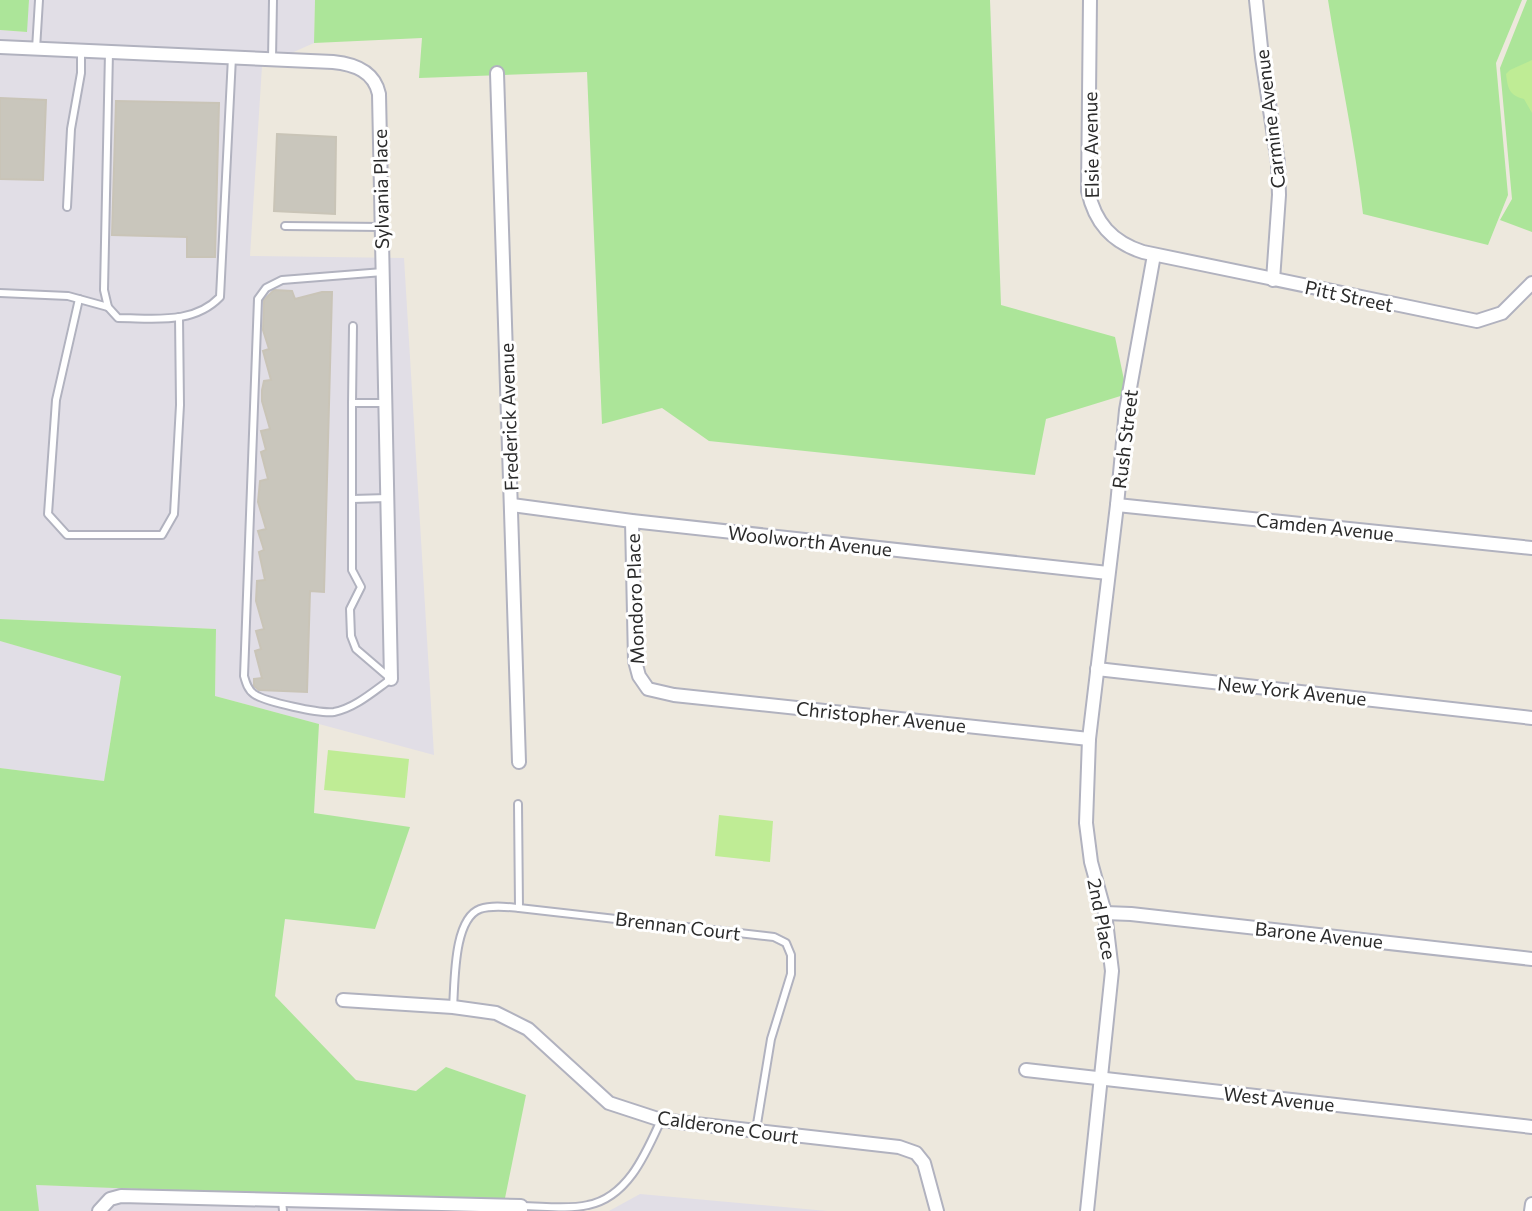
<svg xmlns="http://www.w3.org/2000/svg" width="1532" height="1211" font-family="Commissioner,sans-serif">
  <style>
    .industrial { fill: #e1dee6 }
    .green { fill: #ace599 }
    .pitch { fill: #bfec95 }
    .building { fill: #c9c6bc; stroke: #c9c4b7; stroke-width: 2 }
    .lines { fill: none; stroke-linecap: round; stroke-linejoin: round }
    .lane-casing { stroke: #b1b2bf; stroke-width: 10 }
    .street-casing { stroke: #b1b2bf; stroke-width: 16 }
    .lane { stroke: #fff; stroke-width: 6 }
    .street { stroke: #fff; stroke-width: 12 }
    .labels { text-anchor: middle; stroke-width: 6; stroke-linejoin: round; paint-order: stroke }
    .street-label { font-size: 19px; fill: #2b2b2b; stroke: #fff }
  </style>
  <rect width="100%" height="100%" fill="#ede8dd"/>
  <g class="industrial">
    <path d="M29,0H315L314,43L262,66L250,256L404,258L434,755L215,696L216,629L0,619V30L26,32Z"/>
    <path d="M0,641L121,675L104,781L0,768Z"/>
    <path d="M35,1185L473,1200L529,1211H39Z"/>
    <path d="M640,1194L827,1211H609Z"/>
  </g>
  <g class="green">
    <path d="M0,0H29L27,32L0,30Z"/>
    <path d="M315,0H990L1001,305L1115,337L1127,394L1046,419L1035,475L709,441L662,408L602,424L587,72L419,78L422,38L314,43Z"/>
    <path d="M1328,0H1522L1496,63L1508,195L1488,245L1363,214C1355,142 1339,71 1328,0Z"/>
    <path d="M1527,0H1532V232L1500,220L1512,199L1500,68Z"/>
    <path d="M0,619L216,629L215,696L319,724L314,813L410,827L375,929L285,919L275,996L356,1080L416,1091L446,1067L526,1095L504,1203L36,1185L39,1211H0V768L104,781L121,676L0,641Z"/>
  </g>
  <g class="pitch">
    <path d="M1532,60V113L1524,99C1509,95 1508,89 1506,74L1510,70Z"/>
    <path d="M328,750L409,759L405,798L324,790Z"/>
    <path d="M719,815L773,821L770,862L715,856Z"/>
  </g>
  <g class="building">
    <path d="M0,98L46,100L43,180L0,179Z"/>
    <path d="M116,101L219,103L215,257H187V237L112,235Z"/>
    <path d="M277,134L336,137L335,214L274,211Z"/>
    <path d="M274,290L292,291L295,299L322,292H332L324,592L310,591L307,692L259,690L254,686V679L262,678L255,651L261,649L256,631L264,629L256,601L257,581L265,580L259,552L264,550L258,531L266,529L258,502L260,481L268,479L261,452L266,450L261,431L270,429L262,401V390L264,381L271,380L263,351L269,349L263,330L264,300Z"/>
  </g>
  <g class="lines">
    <defs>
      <g id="lane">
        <path d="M36,49L39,0"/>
        <path d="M109,52L104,290L108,307L118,318C154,318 193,325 220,297L232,57"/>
        <path d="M272,59L273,0"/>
        <path d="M67,207L71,129L81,73V51"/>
        <path d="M285,226L382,227"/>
        <path d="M0,293L68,296L108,307"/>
        <path d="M79,299L56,400L48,514L67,535H162L174,514L180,405L179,317"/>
        <path d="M353,326L352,403H386"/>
        <path d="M352,403V570L361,587L350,609L351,636L356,649L391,679C374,691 355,708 334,712C321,714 265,702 254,694C248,690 246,683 244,676L258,299L266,288L282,280L383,272"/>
        <path d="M352,499L388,498"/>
        <path d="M518,804L519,908"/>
        <path d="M453,1007C455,983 453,919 480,909C492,905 507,907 519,908L774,937L786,943L791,955V974L771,1039L756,1130"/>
        <path d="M282,1200L283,1211"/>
        <path d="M521,1206C542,1206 567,1210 588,1205C628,1197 646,1153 661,1120"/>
      </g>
      <g id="street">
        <path d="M1090,0L1088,191C1095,223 1112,242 1143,252L1477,321L1502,313L1532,283"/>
        <path d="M1256,0L1262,57L1278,163L1279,195L1273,280"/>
        <path d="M0,47L333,62C354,64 374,71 379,94L391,679"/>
        <path d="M497,73L519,762"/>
        <path d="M512,505L632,521L1108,573"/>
        <path d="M1117,505L1532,548"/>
        <path d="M632,521L635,661L639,676L648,689L674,695L1089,739"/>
        <path d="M1097,669L1532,718"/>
        <path d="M1105,913L1131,914L1532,959"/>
        <path d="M343,1000L453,1007L496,1013L528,1029L609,1103L661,1120L899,1147L916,1153L924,1163L937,1211"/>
        <path d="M1026,1070L1532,1127"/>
        <path d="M99,1211L110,1199L121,1196L521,1206V1211"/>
        <path d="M1087,1211L1112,971L1105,913L1091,862L1086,823L1089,739L1117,505L1126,410L1154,255"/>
        <path d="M1531,1211L1532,1204"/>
      </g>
    </defs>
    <use href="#lane" class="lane-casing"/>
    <use href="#street" class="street-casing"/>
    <use href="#lane" class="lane"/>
    <use href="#street" class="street"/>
  </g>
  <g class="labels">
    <g class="street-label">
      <text transform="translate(1270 119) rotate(-97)" y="7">Carmine Avenue</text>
      <text transform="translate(1091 145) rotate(-91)" y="7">Elsie Avenue</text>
      <text transform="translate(381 189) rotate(-91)" y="7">Sylvania Place</text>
      <text transform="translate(1349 296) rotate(12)" y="7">Pitt Street</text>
      <text transform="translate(509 417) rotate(-92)" y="7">Frederick Avenue</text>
      <text transform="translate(1125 439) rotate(-83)" y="7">Rush Street</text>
      <text transform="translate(1325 527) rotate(6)" y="7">Camden Avenue</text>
      <text transform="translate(810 541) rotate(6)" y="7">Woolworth Avenue</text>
      <text transform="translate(635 599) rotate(-92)" y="7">Mondoro Place</text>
      <text transform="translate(1292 691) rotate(6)" y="7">New York Avenue</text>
      <text transform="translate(881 717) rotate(6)" y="7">Christopher Avenue</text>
      <text transform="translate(1102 919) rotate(79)" y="7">2nd Place</text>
      <text transform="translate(678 926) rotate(7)" y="7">Brennan Court</text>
      <text transform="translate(1319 935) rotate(6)" y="7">Barone Avenue</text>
      <text transform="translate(1279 1099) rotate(6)" y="7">West Avenue</text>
      <text transform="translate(728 1127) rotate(8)" y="7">Calderone Court</text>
    </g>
  </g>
</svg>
